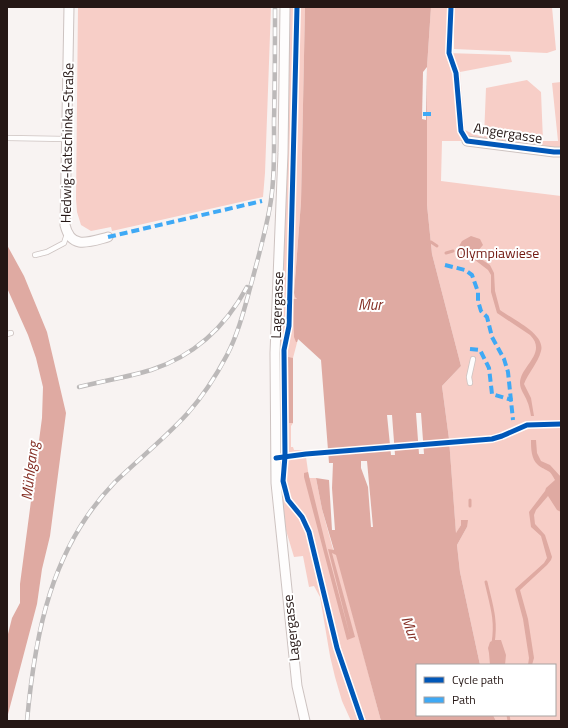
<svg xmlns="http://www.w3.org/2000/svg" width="568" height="728" font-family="'Titillium Web',sans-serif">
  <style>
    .green { fill: #f7cec7 }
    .water { fill: #dfaaa2; fill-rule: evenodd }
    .pier { fill: #f8f3f2 }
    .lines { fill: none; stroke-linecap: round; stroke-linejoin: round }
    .stream { stroke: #dfaaa2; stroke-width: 3 }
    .service-casing { stroke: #cdc3c1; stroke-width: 6 }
    .minor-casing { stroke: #cdc3c1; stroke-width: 11 }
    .service { stroke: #fefdfd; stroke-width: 4.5 }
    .minor { stroke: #fefdfd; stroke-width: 9 }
    .rail-casing { stroke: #bcb9b9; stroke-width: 4.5 }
    .rail { stroke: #fff; stroke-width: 3; stroke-dasharray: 9; stroke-linecap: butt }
    .quiet { stroke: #3fa9f5; stroke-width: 4; stroke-dasharray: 8 4; stroke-linecap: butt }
    .cycleway-casing { stroke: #fff; stroke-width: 8 }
    .cycleway { stroke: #0057b8; stroke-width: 5 }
    .labels { text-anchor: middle; stroke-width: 4; stroke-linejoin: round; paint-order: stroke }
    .street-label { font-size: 14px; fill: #251715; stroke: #fff }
    .park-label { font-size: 14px; fill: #731c14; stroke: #fff }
    .water-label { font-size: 15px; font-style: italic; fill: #842d23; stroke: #fff }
  </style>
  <rect width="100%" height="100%" fill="#f8f3f2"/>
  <g class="green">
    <path d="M78,7H271L265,173L263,197L112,231L111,227L91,231L81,225L77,212L76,199Z"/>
    <path d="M290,7H305L301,202L294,293L297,299L298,339L293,358V423L291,426V447H293L294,450H305L309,478H316L322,509L333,549L336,552L381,721H351L342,701L335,677L330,656L320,597L314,586L309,587L303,556L294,557L285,527L281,482L280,456L281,328L286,189Z"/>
    <path d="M431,7H447V53L510,55L512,62L460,72L465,130L473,134L484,137L486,88L527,80L541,92L543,141H558L552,83L561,82V152L467,141H442L441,181L561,196V721H496L493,715H555V665H480L460,572L457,545L467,527L461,525L456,534L449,439L442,386L461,366L432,254L427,205V67Z"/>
    <path d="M454,7H552L556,50L547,53L454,49Z"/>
  </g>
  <g class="water">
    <path d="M305,7H431L427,67V205L432,254L461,366L442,386L449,439L456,533L461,525V520H468L467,527L457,545L460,572L480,665H417V715H493L496,721H381L336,555L332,553L355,637L347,640L304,477V473L308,472L327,550L350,636L328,549L334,550L322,509L316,478L329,480L332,530H335L332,488L333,463H329L321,360L298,339L297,342H296L294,337L293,299H297L295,297L294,293L301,202ZM416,413H421L424,454H419ZM387,415H392L395,455H391ZM361,461H367L373,527H371L368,487L361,468Z"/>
    <path d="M471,236L480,239L483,245L477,252L478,257L490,265L494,273L495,291L500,310C512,319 546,334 541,351C538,363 528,373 524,384L531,398L534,416H531C530,411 529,405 527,401C525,395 520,390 520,383C520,366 548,353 530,335L497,313L491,292V275L488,270L475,260L473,256L471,259C463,257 460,256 458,248L462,241Z"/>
    <path d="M7,245L24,276L47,332L66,413L50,536L42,569L37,604L7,718V638L12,618L20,603V584L42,418L43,387L36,358L28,335L7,288Z"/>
    <path d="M288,357L293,358V423H289Z"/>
    <path d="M531,440H536L537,453L541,461L550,465L561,477V512L557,510L548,496L536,510L534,515L535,524L545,535L552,557L551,560L547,565L520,590L528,619L534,658L532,665H528L529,658L523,619L515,589L544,563L547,558L541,536L531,527L529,512L545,491L546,488L555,480C549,468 547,472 538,465C531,459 531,448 531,440Z"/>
    <path d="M494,640H501L506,655L505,665H490L489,653L488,648L490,642Z"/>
  </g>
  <path class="pier" d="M427,67L426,120L422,119L423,72Z"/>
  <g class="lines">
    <g class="stream">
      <path d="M428,243L431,242L437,246"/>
      <path d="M446,253L453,251"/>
      <path d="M470,500V506"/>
      <path d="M486,582C491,604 497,620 493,643"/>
      <path d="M508,715L509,721"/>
    </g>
    <defs>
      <g id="service">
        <path d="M7,138L67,139"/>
        <path d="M35,255L47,252L64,243L67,234"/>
        <path d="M7,334L11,333"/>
        <path d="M470,383L469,377L473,359"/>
      </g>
      <g id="minor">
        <path d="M69,7L65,225C71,250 89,242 108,237"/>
        <path d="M285,7L283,153L275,353L276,483L297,686L305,721"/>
        <path d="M467,141L554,152H561"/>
      </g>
    </defs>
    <use href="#service" class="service-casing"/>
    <use href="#minor" class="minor-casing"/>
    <use href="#service" class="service"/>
    <use href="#minor" class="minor"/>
    <defs>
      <g id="rail">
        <path d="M79,387C103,381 128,377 151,370C194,356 226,326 247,287"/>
        <path d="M27,721C35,633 51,548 115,482C139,459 165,438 187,414C203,396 216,376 227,355C239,332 245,306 252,281C259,254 267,227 271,200C275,174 274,148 274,121C275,83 275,45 275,7"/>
      </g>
    </defs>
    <use href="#rail" class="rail-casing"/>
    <use href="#rail" class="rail"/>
    <g class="quiet">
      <path d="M423,114H433"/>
      <path d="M108,237L262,201"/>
      <path d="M445,265L465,270L472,275L478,292V301L481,311L487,317L492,337L504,359L508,372L513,420"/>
      <path d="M470,349L480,350L489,368L492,394L512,400"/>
    </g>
    <defs>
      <g id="cycleway">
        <path d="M297,7L289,326L284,350L285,456L283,481L288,500L302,517L309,532L337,648L362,721"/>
        <path d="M451,7L449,53L456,73L461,131L467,141L554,152H561"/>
        <path d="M276,458L306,454L492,439L502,436L527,425L561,424"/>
      </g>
    </defs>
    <use href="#cycleway" class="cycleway-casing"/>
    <use href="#cycleway" class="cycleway"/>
  </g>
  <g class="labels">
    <g class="street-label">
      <text transform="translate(508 133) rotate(9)" y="5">Angergasse</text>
      <text transform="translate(67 143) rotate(-89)" y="5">Hedwig-Katschinka-Straße</text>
      <text transform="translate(277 305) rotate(-88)" y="5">Lagergasse</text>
      <text transform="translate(291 628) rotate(-96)" y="5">Lagergasse</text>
    </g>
    <g class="park-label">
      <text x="498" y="258">Olympiawiese</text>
    </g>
    <g class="water-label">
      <text x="370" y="310">Mur</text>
      <text transform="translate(30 471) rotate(-83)" y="5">Mühlgang</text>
      <text transform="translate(410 628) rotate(70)" y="5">Mur</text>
    </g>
  </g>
  <rect width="568" height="728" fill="none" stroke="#251715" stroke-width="16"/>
  <rect x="416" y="664" width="140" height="52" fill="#ffffff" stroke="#a8a2a1"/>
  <rect x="424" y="677" width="20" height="6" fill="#0057b8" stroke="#a8a2a1"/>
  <text x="452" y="684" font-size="12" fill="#251715">Cycle path</text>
  <rect x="424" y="697" width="20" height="6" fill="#3fa9f5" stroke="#a8a2a1"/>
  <text x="452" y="704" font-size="12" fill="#251715">Path</text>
</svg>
